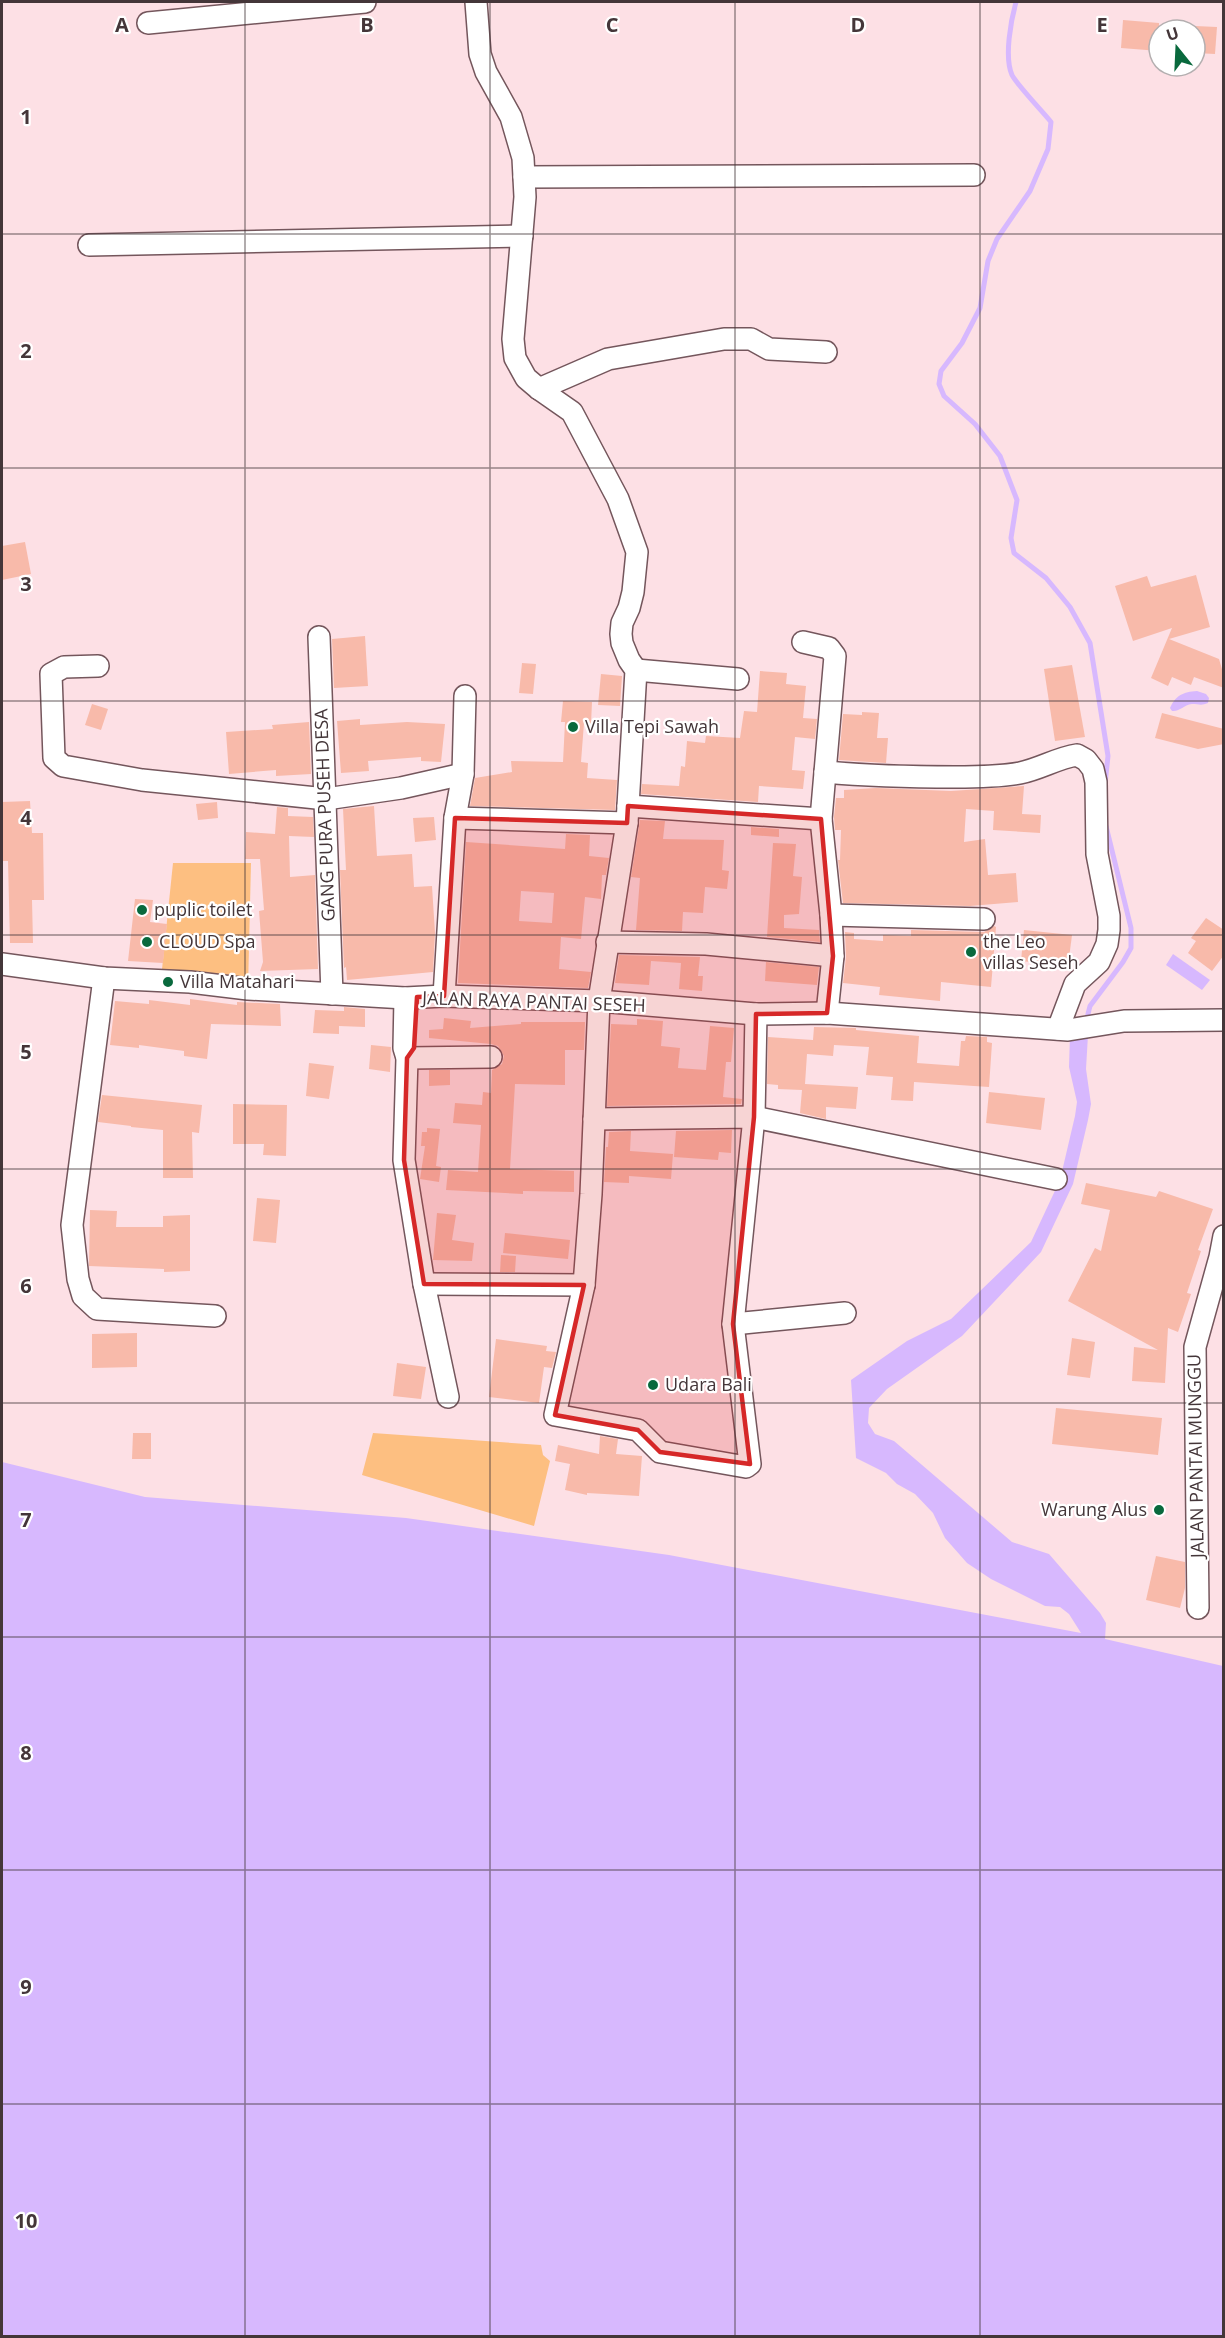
<svg xmlns="http://www.w3.org/2000/svg" width="1225" height="2338" font-family="'Open Sans',sans-serif">
  <style>
    .green { fill: #fdbf81 }
    .water { fill: #d7b8fe }
    .lines { fill: none; stroke-linecap: round; stroke-linejoin: round }
    .stream { stroke: #d7b8fe; stroke-width: 5 }
    .building { fill: #f8baaa; fill-rule: evenodd }
    .minor-casing { stroke: #74565c; stroke-width: 24 }
    .minor { stroke: #fff; stroke-width: 21 }
    .marked { fill: #d62828; fill-opacity: 0.2; stroke: #d62828; stroke-width: 4.5; stroke-linejoin: round }
    .grid { fill: none; stroke: #443639; stroke-width: 1.5; stroke-opacity: 0.55 }
    .poi-dot { fill: #09693d; stroke: #fff; stroke-width: 2 }
    .labels { text-anchor: middle; stroke-width: 4.5; stroke-linejoin: round; paint-order: stroke }
    .poi-label { font-size: 18px; fill: #443639; stroke: #fff; text-anchor: start }
    .street-label { font-size: 18px; fill: #443639; stroke: #fff }
    .grid-label { font-size: 20px; text-anchor: middle; font-weight: bold; fill: #443639; stroke: #fff; stroke-width: 4.5; stroke-linejoin: round; paint-order: stroke }
  </style>
  <rect width="100%" height="100%" fill="#fde0e5"/>
  <g class="green">
    <path d="M173,863H251L248,989L161,979Z"/>
    <path d="M373,1433L541,1445L543,1455L550,1461L534,1526L362,1475Z"/>
  </g>
  <g class="water">
    <path d="M1197,691L1206,694L1209,698L1208,703C1201,706 1199,704 1192,704C1183,705 1180,712 1172,711L1170,708C1176,695 1183,692 1197,691Z"/>
    <path d="M1173,954L1210,980L1202,990L1166,965Z"/>
    <path d="M1070,1035H1088L1086,1069L1091,1104L1088,1120L1073,1184L1041,1252L962,1336L887,1389L869,1408L868,1423L875,1434L894,1441L1012,1542L1049,1554L1100,1613L1106,1623L1105,1639L1223,1666V2336H2V1462L145,1497L406,1518L669,1555L1081,1633L1069,1614L1060,1607L1045,1606L991,1579L967,1563L945,1538L933,1513L915,1494L897,1484L886,1473L856,1458L851,1380L907,1341L951,1319L1031,1242L1060,1180L1075,1116L1077,1102L1069,1067Z"/>
  </g>
  <g class="lines">
    <g class="stream">
      <path d="M1016,2C1011,20 1004,57 1012,75C1017,85 1043,112 1051,122L1048,149L1030,191L997,239L988,261L980,308L962,343L941,371L939,384L944,396L975,424L1000,456L1017,500L1011,538L1014,553L1046,578L1070,607L1090,643L1108,756L1105,784"/>
      <path d="M1086,1022L1090,1006L1123,962L1131,948V928L1106,826"/>
    </g>
  </g>
  <g class="building">
    <path d="M1123,20L1159,23V51L1121,48Z"/>
    <path d="M1195,26L1217,27L1215,54L1195,53Z"/>
    <path d="M25,542L31,574L2,580V546Z"/>
    <path d="M1196,575L1210,627L1169,639L1219,659L1224,676V688L1194,677L1191,685L1172,677L1168,686L1151,678L1172,628L1133,641L1115,586L1147,576L1151,587Z"/>
    <path d="M365,636L368,686L334,688L332,639Z"/>
    <path d="M522,663L536,664L533,694L519,693Z"/>
    <path d="M1072,665L1085,737L1055,741L1044,669Z"/>
    <path d="M760,671L787,673L786,684L806,686L803,718L817,719L815,739L795,737L792,770L805,771L803,789L759,786L758,802L641,794L642,784L679,786L681,766L685,767L687,741L705,743L706,736L740,738L744,711L757,712Z"/>
    <path d="M601,674L622,676L620,706L598,705Z"/>
    <path d="M563,701L592,702L591,724L584,723L581,762L588,763L587,778L617,780L615,810L470,806L475,778L512,772L511,761L563,762L565,722H561Z"/>
    <path d="M92,704L108,709L101,730L85,725Z"/>
    <path d="M862,712L879,713L877,738H888L886,763L839,760L843,714L862,715Z"/>
    <path d="M1162,713L1224,729V744L1198,749L1155,738Z"/>
    <path d="M360,719V725L407,722L445,724L441,762L421,761V757L368,761L369,771L341,773L337,721Z"/>
    <path d="M309,722L311,774L276,776V770L229,774L226,732L273,729L272,725Z"/>
    <path d="M1024,786L1022,814L1041,815L1040,833L993,830L994,811L966,809L964,842L985,839L988,875L1016,873L1018,902L970,906L843,903L838,860H840L841,830H835L834,817L836,798H844V790L876,788L951,791Z"/>
    <path d="M30,801L32,833H43L44,900H32L33,943H10L8,861H2V802Z"/>
    <path d="M217,802L218,818L198,820L196,804Z"/>
    <path d="M374,806L377,856L412,854L414,887L432,886L435,933L433,972L347,980L346,967L344,968L340,870H346L343,809Z"/>
    <path d="M277,807L288,808V816L313,817L314,837L289,836L290,877L315,875L318,969L260,971L263,962L259,911L264,910L260,859H245L246,832L275,834Z"/>
    <path d="M434,817L436,840L415,842L413,818Z"/>
    <path d="M640,820L665,821L663,839L724,840L722,870L729,871L727,889L705,887L703,913L683,912L682,931L636,930L640,878L631,877Z"/>
    <path d="M751,827L779,829V837L751,835Z"/>
    <path d="M566,834L590,835L589,856L609,858L606,875H602L601,899L585,897L581,939L561,937L559,969L591,972L588,988L458,983L466,842L565,849ZM521,891L554,893L552,923L519,921Z"/>
    <path d="M773,843L796,844L793,876L802,877L799,914L784,915V928L819,930L820,942L767,937Z"/>
    <path d="M135,899L153,900L150,922L167,924L163,963L128,961Z"/>
    <path d="M1206,918L1224,930V955L1212,971L1188,953L1196,941L1191,938Z"/>
    <path d="M994,926L996,927L991,987L941,982L940,1001L879,995L880,987L843,983L846,957L845,932L854,933V939L883,941V935L911,936V930L984,932Z"/>
    <path d="M1024,930L1072,935L1068,966L1021,961Z"/>
    <path d="M619,955L700,957L698,976H703L702,991L679,989L681,963L651,961L649,985L615,983Z"/>
    <path d="M766,962L819,967L817,985L765,981Z"/>
    <path d="M190,999L237,1005V1002L280,1004L281,1026L211,1024L207,1059L184,1056V1051L139,1045V1048L110,1045L115,1001L149,1004V1000L190,1005Z"/>
    <path d="M344,1007L365,1009V1027L339,1026V1034L313,1033L315,1010L344,1011Z"/>
    <path d="M444,1018L471,1021L470,1028L521,1024V1022H585L584,1050H565V1085L515,1084L510,1169L574,1171V1192L523,1191V1194L446,1190L448,1170L478,1172L481,1125L453,1123L455,1103L482,1105L483,1092L491,1093L492,1070L502,1064L504,1056L498,1046L491,1044L429,1038V1030L443,1029Z"/>
    <path d="M637,1019L663,1021L661,1046L680,1048L678,1068L706,1070L710,1026L734,1028L731,1062H726L723,1097L742,1099L741,1104L607,1106L611,1024L637,1025Z"/>
    <path d="M814,1027L856,1028V1030L919,1036L917,1063L959,1066L961,1041H965L966,1036L987,1037V1042L992,1043L989,1087L914,1082L913,1101L891,1100L893,1077L866,1075L869,1047L834,1045L833,1056L807,1054L805,1084L858,1087L856,1109L826,1107V1119L800,1113L802,1090L778,1089V1085L767,1084L768,1037L813,1040Z"/>
    <path d="M371,1045L391,1047L390,1072L369,1069Z"/>
    <path d="M309,1063L334,1066L329,1099L306,1096Z"/>
    <path d="M429,1070H450V1085L429,1086Z"/>
    <path d="M989,1092L1045,1098L1041,1130L986,1123Z"/>
    <path d="M102,1095L202,1105L199,1133L192,1132L193,1178H163V1130L131,1127V1126L98,1122Z"/>
    <path d="M233,1104L287,1105L286,1156L263,1155L264,1144H233Z"/>
    <path d="M427,1128L440,1129L436,1166L441,1167L439,1182L420,1179L425,1146H421L422,1132H427Z"/>
    <path d="M732,1130L731,1153L719,1152L718,1160L674,1157L676,1131Z"/>
    <path d="M631,1131L630,1151L673,1154L671,1179L629,1176V1183L604,1182L606,1147H608L609,1132Z"/>
    <path d="M1086,1183L1156,1197L1159,1191L1213,1209L1198,1250L1201,1251L1187,1293L1191,1294L1178,1332L1168,1328L1165,1383L1132,1381L1134,1347L1158,1350L1068,1301L1095,1248L1101,1251L1110,1210L1081,1204Z"/>
    <path d="M257,1198L280,1200L276,1243L253,1241Z"/>
    <path d="M90,1210L117,1211L116,1227H163V1216L190,1215V1271L164,1272V1269L89,1266Z"/>
    <path d="M437,1213L456,1215L452,1240L474,1243L472,1261L433,1260Z"/>
    <path d="M505,1233L570,1240L568,1259L503,1253Z"/>
    <path d="M501,1255L516,1256L515,1272H500Z"/>
    <path d="M137,1333V1367L92,1368V1334Z"/>
    <path d="M1072,1338L1095,1342L1090,1378L1067,1375Z"/>
    <path d="M496,1339L547,1346L546,1351L556,1352L552,1368L544,1367L539,1403L489,1397Z"/>
    <path d="M397,1363L426,1367L421,1399L393,1396Z"/>
    <path d="M1056,1408L1162,1418L1158,1455L1052,1444Z"/>
    <path d="M133,1433H151V1459H132Z"/>
    <path d="M600,1436L618,1439L616,1454L642,1456L639,1496L587,1493V1495L565,1490L570,1464L555,1461L558,1445L599,1454Z"/>
    <path d="M1156,1556L1185,1562V1588L1180,1608L1146,1600Z"/>
  </g>
  <g class="lines">
    <defs>
      <g id="minor">
        <path d="M476,2L480,54L486,72L511,117L523,158L525,197L513,339L515,358L526,378L539,389L572,412L618,499L637,552L633,592L629,608L622,623L621,634L622,643L629,660L636,670L627,823L599,1001L591,1194L584,1285L555,1415L638,1430L660,1452L746,1467L750,1464L733,1324L754,1117L756,1014"/>
        <path d="M148,23L365,2"/>
        <path d="M524,177L974,175"/>
        <path d="M89,245L522,236"/>
        <path d="M539,389L608,359L724,339H751L769,349L826,352"/>
        <path d="M319,637L332,994"/>
        <path d="M803,642L829,648L835,656L821,819L831,915L833,956L827,1013"/>
        <path d="M98,666L64,667L51,674L54,758L63,766L142,780L326,799L401,788L463,774"/>
        <path d="M636,670L738,679"/>
        <path d="M825,772C869,776 911,777 955,777C976,777 999,777 1020,773C1040,769 1057,758 1077,755L1086,760L1093,769L1096,782L1097,854L1109,916V930L1107,944L1099,962L1075,984L1058,1029"/>
        <path d="M628,806L821,819"/>
        <path d="M455,818L627,823"/>
        <path d="M831,915L984,919"/>
        <path d="M607,942L706,944L833,956"/>
        <path d="M2,964L104,978L190,982L248,989L405,998L444,996L599,1001L756,1014L827,1013L1068,1030L1124,1021L1224,1020"/>
        <path d="M104,978L72,1225L78,1279L83,1296L97,1309L215,1316"/>
        <path d="M444,996L455,818L463,774L465,696"/>
        <path d="M405,998L404,1048L407,1058L404,1160L424,1284L448,1397"/>
        <path d="M407,1058L491,1057"/>
        <path d="M594,1119L754,1117L1056,1179"/>
        <path d="M424,1284L584,1285"/>
        <path d="M733,1324L845,1313"/>
        <path d="M1198,1608L1195,1347L1220,1257L1224,1236"/>
      </g>
    </defs>
    <use href="#minor" class="minor-casing"/>
    <use href="#minor" class="minor"/>
  </g>
  <path class="marked" d="M628,806L821,819L833,956L827,1013L756,1014L754,1117L733,1324L750,1464L660,1452L638,1430L555,1415L584,1285L424,1284L404,1160L407,1058L414,1048L417,997L444,996L455,818L627,823Z"/>
  <path class="grid" d="M245,2V2336M490,2V2336M735,2V2336M980,2V2336M2,234H1224M2,468H1224M2,701H1224M2,935H1224M2,1169H1224M2,1403H1224M2,1637H1224M2,1870H1224M2,2104H1224"/>
  <g class="poi-dot">
    <circle cx="573" cy="727" r="6"/>
    <circle cx="142" cy="910" r="6"/>
    <circle cx="147" cy="942" r="6"/>
    <circle cx="971" cy="952" r="6"/>
    <circle cx="168" cy="982" r="6"/>
    <circle cx="653" cy="1385" r="6"/>
    <circle cx="1159" cy="1510" r="6"/>
  </g>
  <g class="labels">
    <g class="poi-label">
      <text x="585" y="733">Villa Tepi Sawah</text>
      <text x="154" y="916">puplic toilet</text>
      <text x="159" y="948">CLOUD Spa</text>
      <text x="983" y="948">the Leo<tspan x="983" dy="21">villas Seseh</tspan></text>
      <text x="180" y="988">Villa Matahari</text>
      <text x="665" y="1391">Udara Bali</text>
      <text x="1147" y="1516" text-anchor="end">Warung Alus</text>
    </g>
    <g class="street-label">
      <text transform="translate(325 815) rotate(-92)" y="6">GANG PURA PUSEH DESA</text>
      <text transform="translate(534 1002) rotate(2)" y="6">JALAN RAYA PANTAI SESEH</text>
      <text transform="translate(1196 1456) rotate(-91)" y="6">JALAN PANTAI MUNGGU</text>
    </g>
  </g>
  <g class="grid-label">
    <text x="122" y="32">A</text>
    <text x="367" y="32">B</text>
    <text x="612" y="32">C</text>
    <text x="858" y="32">D</text>
    <text x="1102" y="32">E</text>
    <text x="26" y="124">1</text>
    <text x="26" y="358">2</text>
    <text x="26" y="591">3</text>
    <text x="26" y="825">4</text>
    <text x="26" y="1059">5</text>
    <text x="26" y="1293">6</text>
    <text x="26" y="1527">7</text>
    <text x="26" y="1760">8</text>
    <text x="26" y="1994">9</text>
    <text x="26" y="2228">10</text>
  </g>
  <rect width="1225" height="2338" fill="none" stroke="#443639" stroke-width="6"/>
  <g transform="translate(1177 48) rotate(342)"><circle r="28" fill="#ffffff" stroke="#b4afb0" stroke-width="1.5"/>
  <path d="M0-4.5L10 22L0 15L-10 22Z" fill="#09693d"/>
  <text y="-9" font-size="16" font-weight="bold" text-anchor="middle" fill="#443639">U</text>
  </g>
</svg>
